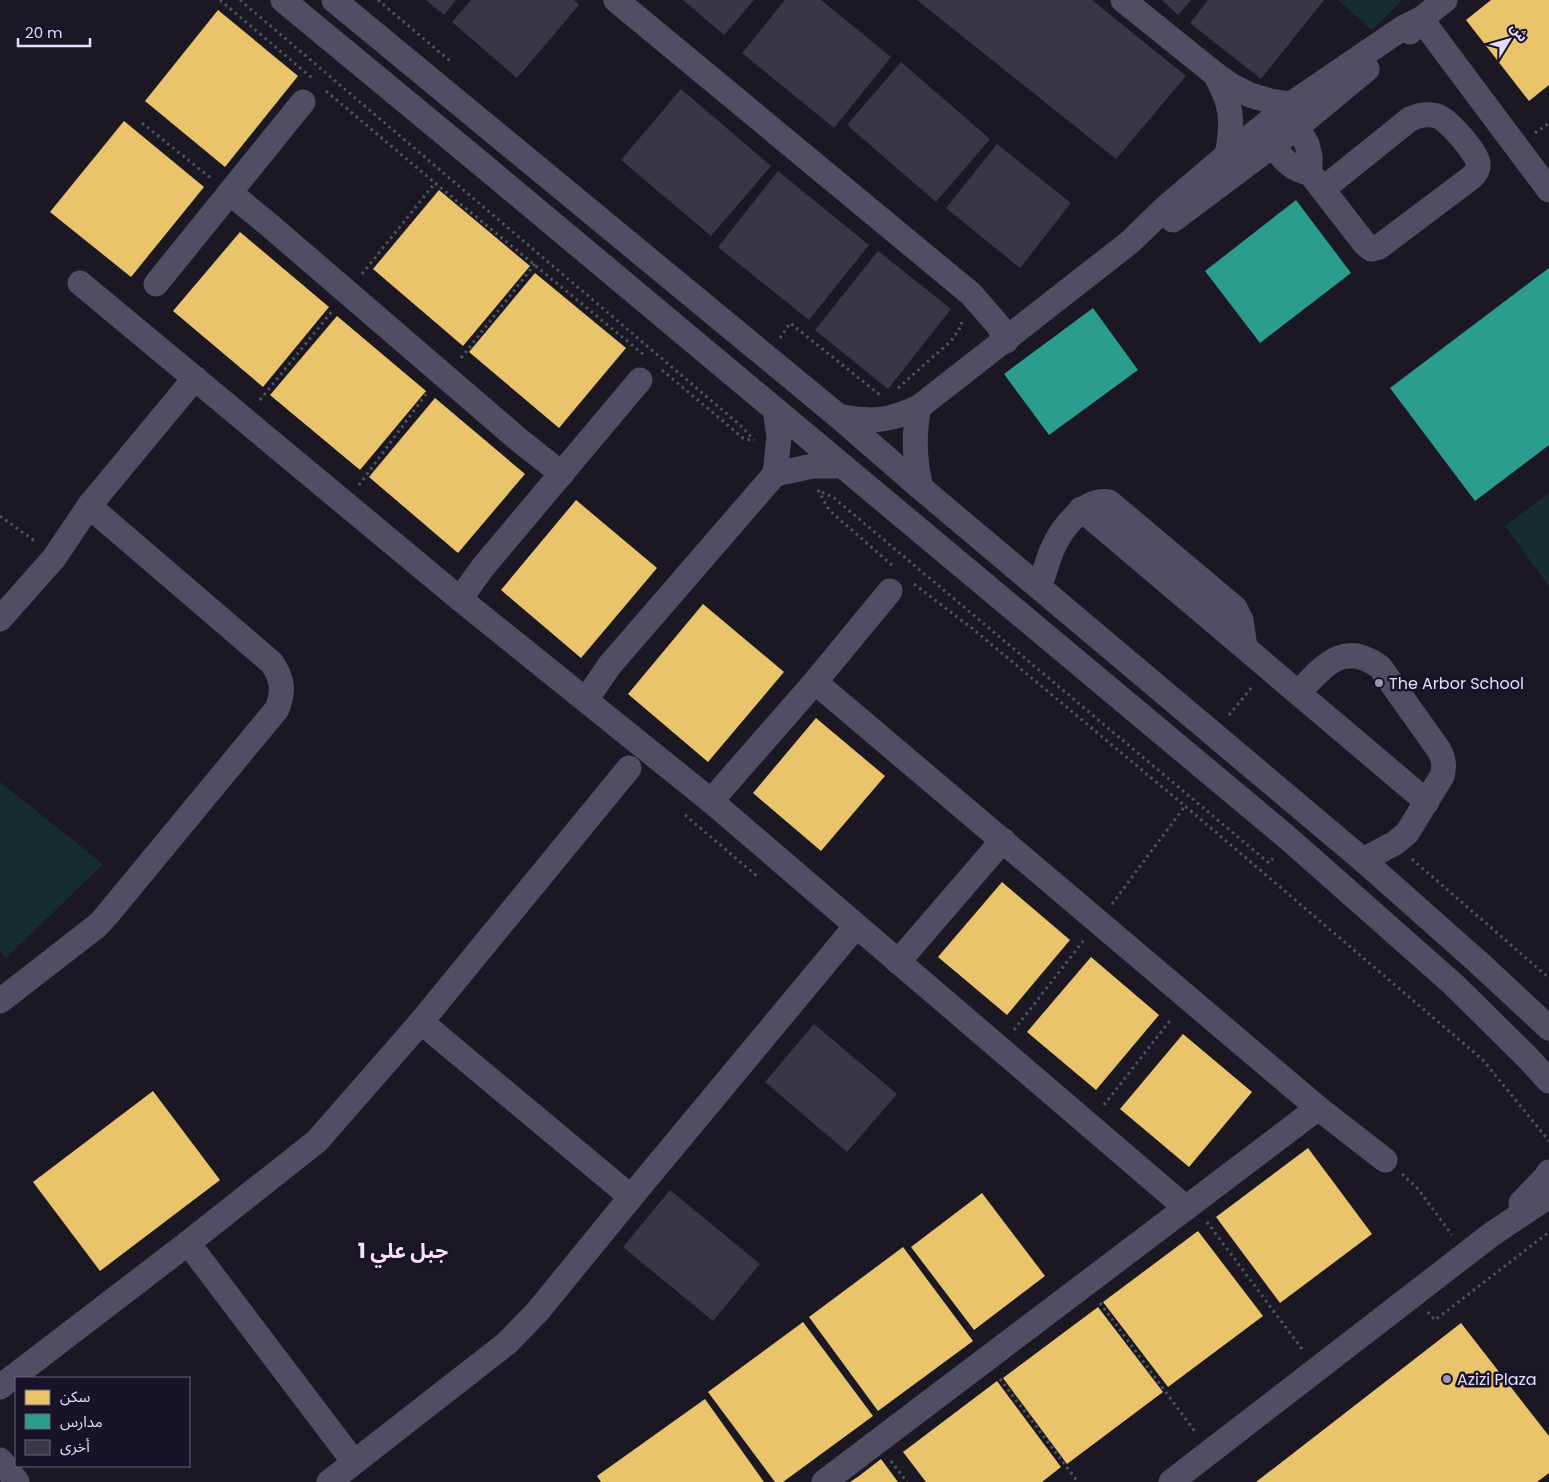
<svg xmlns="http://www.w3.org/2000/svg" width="1549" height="1482" font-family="Poppins,'Noto Sans Arabic',sans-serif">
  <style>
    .green { fill: #172e30 }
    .homes { fill: #e9c46a }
    .schools { fill: #2a9d8f }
    .building { fill: #3a3645 }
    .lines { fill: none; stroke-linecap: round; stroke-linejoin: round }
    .path { stroke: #4b5563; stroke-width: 3; stroke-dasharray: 2.5 4; stroke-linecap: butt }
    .minor { stroke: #504e64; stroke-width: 25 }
    .poi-dot { fill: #9c98b0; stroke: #181329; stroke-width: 2 }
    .labels { text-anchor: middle; stroke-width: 5; stroke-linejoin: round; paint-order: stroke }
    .poi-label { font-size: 16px; fill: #e2ddfc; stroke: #181329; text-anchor: start }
    .district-label { font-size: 21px; font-weight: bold; fill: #fcdff0; stroke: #181329 }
  </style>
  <rect width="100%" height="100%" fill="#1b1824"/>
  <g class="green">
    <path d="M1338,0H1402L1372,30Z"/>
    <path d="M1549,493V586L1505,526Z"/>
    <path d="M0,782L103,864L6,958L0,951Z"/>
  </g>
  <g class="homes">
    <path d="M1491,0H1549V85L1529,101L1466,20Z"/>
    <path d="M218,10L298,76L225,167L145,101Z"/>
    <path d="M124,121L204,187L131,277L50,212Z"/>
    <path d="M439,190L530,266L463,346L373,269Z"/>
    <path d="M240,232L329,307L263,387L173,311Z"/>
    <path d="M535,273L626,348L559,428L469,352Z"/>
    <path d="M337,316L426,391L360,470L270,395Z"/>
    <path d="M435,398L525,474L458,553L369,477Z"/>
    <path d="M576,500L657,568L581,658L501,590Z"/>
    <path d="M703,604L784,672L708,762L628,694Z"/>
    <path d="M816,718L885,776L821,851L753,793Z"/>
    <path d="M1002,882L1070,940L1007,1015L938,957Z"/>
    <path d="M1091,957L1159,1015L1096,1090L1027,1032Z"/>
    <path d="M1183,1034L1252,1092L1189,1167L1120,1109Z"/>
    <path d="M153,1091L220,1180L100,1271L33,1182Z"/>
    <path d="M1308,1148L1372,1234L1280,1303L1216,1217Z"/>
    <path d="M982,1193L1045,1276L974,1330L911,1247Z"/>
    <path d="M1198,1231L1263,1316L1168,1387L1103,1302Z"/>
    <path d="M903,1247L973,1341L878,1411L809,1317Z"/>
    <path d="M1098,1307L1163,1392L1067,1464L1003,1378Z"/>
    <path d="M803,1322L873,1416L783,1482H775L708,1392Z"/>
    <path d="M1461,1323L1549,1436V1473L1537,1482H1256Z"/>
    <path d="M997,1381L1061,1467L1042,1482H926L903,1452Z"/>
    <path d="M705,1399L764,1482H601L597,1476Z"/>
    <path d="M881,1459L898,1482H850L859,1476Z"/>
  </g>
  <g class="schools">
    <path d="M1296,200L1351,273L1260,343L1205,271Z"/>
    <path d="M1549,268V445L1475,501L1390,388Z"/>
    <path d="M1093,308L1138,370L1049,435L1004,374Z"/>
  </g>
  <g class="building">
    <path d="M426,0H456L444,15Z"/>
    <path d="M471,0H574L579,5L517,78L452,22Z"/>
    <path d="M683,0H754L724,35Z"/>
    <path d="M785,0H821L891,57L834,128L742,53Z"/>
    <path d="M917,0H1092L1186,76L1116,159Z"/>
    <path d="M1162,0H1191L1178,15Z"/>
    <path d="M1208,0H1324L1261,79L1190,23Z"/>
    <path d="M901,62L990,139L936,202L847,125Z"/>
    <path d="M681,89L771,166L711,236L621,160Z"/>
    <path d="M997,144L1071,203L1020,268L946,208Z"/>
    <path d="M778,171L869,245L809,320L718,247Z"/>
    <path d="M878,251L951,309L888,389L815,330Z"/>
    <path d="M814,1024L897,1094L847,1152L765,1082Z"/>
    <path d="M670,1190L760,1264L713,1321L623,1247Z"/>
  </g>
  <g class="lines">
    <g class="path">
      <path d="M220,0L312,78"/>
      <path d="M240,0L740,425L754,440"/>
      <path d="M378,0L450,61"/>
      <path d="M326,91L435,183L644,355"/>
      <path d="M142,123L212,179"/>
      <path d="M1535,133L1549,123"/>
      <path d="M362,274L435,183"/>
      <path d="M780,338L790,323L880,395"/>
      <path d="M461,358L535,264"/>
      <path d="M662,370L743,438L753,441"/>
      <path d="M898,388L951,341L962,325L961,322"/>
      <path d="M260,400L333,310"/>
      <path d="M359,485L427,393"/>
      <path d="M818,490L829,510L894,567"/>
      <path d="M822,492L834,498L1269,863L1274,857"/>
      <path d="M0,516L36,542"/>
      <path d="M914,584L973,629L1185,806L1483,1060L1549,1141"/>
      <path d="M1229,715L1252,687"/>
      <path d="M685,815L758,877"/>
      <path d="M1412,859L1549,978"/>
      <path d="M1112,904L1185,806"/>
      <path d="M1014,1030L1084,940"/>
      <path d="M1104,1105L1172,1018"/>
      <path d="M1402,1174L1418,1189L1452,1235"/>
      <path d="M1207,1222L1302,1349"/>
      <path d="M1100,1303L1196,1433"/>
      <path d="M1428,1312L1435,1320L1549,1232"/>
      <path d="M1000,1379L1078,1482"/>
      <path d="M891,1461L907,1482"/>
    </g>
    <g class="minor">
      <path d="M283,0L473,157L1289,839L1453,984L1527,1057L1549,1081"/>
      <path d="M334,0L837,415L921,488L1363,860L1478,962L1549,1028"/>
      <path d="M616,0L971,294L998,325L1006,341"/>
      <path d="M1123,0L1215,74L1232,86L1250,95L1270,101L1291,104"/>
      <path d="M1421,19L1549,190"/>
      <path d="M1410,32L1421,19L1445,0"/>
      <path d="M1215,74C1232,104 1234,121 1227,155"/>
      <path d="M1297,127L1307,144L1310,157V173L1365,244L1371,249L1379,247L1472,177C1476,173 1479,169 1478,163C1476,152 1448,119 1437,116C1427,113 1419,115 1410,119L1323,189"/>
      <path d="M1273,146C1283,159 1293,171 1310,173"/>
      <path d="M230,193L268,224L519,440L562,474"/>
      <path d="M1173,220L1297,127L1367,69"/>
      <path d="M80,283L460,599L711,801L1186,1208"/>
      <path d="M156,284L303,102"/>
      <path d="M919,407C913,435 914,460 921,488"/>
      <path d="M838,416C870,423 890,421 919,407L1130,242L1165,208L1227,155L1291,104L1404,27L1421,19"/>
      <path d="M775,474L813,466H843"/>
      <path d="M1081,509L1427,802"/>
      <path d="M1039,587C1044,575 1047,562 1052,550C1061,529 1084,498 1109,502L1235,608L1241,620L1245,647"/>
      <path d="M460,599L483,567L640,380"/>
      <path d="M0,619L54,558L89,506L195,378"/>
      <path d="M815,682L1318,1108L1385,1160"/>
      <path d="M1299,692C1324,666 1343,640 1380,667L1439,750C1444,759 1445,766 1442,776L1407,833L1395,843L1363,860"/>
      <path d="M586,700L609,666L775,474L779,437L775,409"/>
      <path d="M711,801L815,682L890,591"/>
      <path d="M898,962L1003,840"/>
      <path d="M0,1001L98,925L107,915L277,709C284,691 283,680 272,663L89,506"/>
      <path d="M421,1022L631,1197"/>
      <path d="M1521,1203L1545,1178L1549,1172"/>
      <path d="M188,1243L354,1462"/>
      <path d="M0,1387L188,1243L317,1141L421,1022L629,768"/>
      <path d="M0,1460L17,1482"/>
      <path d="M329,1482L507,1343L538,1311L631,1197L856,926"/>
      <path d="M824,1482L1318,1108"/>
      <path d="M1171,1482L1492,1234L1549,1196"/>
    </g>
  </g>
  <g class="poi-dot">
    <circle cx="1379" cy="683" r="5"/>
    <circle cx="1447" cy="1379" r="5"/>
  </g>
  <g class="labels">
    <g class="poi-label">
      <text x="1389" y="689">The Arbor School</text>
      <text x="1457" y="1385">Azizi Plaza</text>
    </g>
    <g class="district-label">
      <text x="403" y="1258">جبل علي 1</text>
    </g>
  </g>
  <rect x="15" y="1377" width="175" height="90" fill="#181329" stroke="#69647d"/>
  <rect x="25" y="1390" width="25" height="15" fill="#e9c46a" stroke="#69647d"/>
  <text x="60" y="1402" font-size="15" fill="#e2ddfc">سكن</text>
  <rect x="25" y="1414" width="25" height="15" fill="#2a9d8f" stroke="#69647d"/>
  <text x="60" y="1427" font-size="15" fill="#e2ddfc">مدارس</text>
  <rect x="25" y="1440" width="25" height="15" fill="#3a3645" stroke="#69647d"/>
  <text x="60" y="1452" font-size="15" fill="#e2ddfc">أخرى</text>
  <g transform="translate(1509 40) rotate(53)" stroke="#181329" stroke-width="4" paint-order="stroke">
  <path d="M0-4L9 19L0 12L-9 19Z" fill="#e2ddfc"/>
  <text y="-8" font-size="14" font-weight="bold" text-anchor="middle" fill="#e2ddfc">ش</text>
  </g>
  <path d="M18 38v8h72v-8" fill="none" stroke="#e2ddfc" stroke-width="2.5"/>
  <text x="25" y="38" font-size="15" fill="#e2ddfc" stroke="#181329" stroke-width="4" paint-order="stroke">20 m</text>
</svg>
